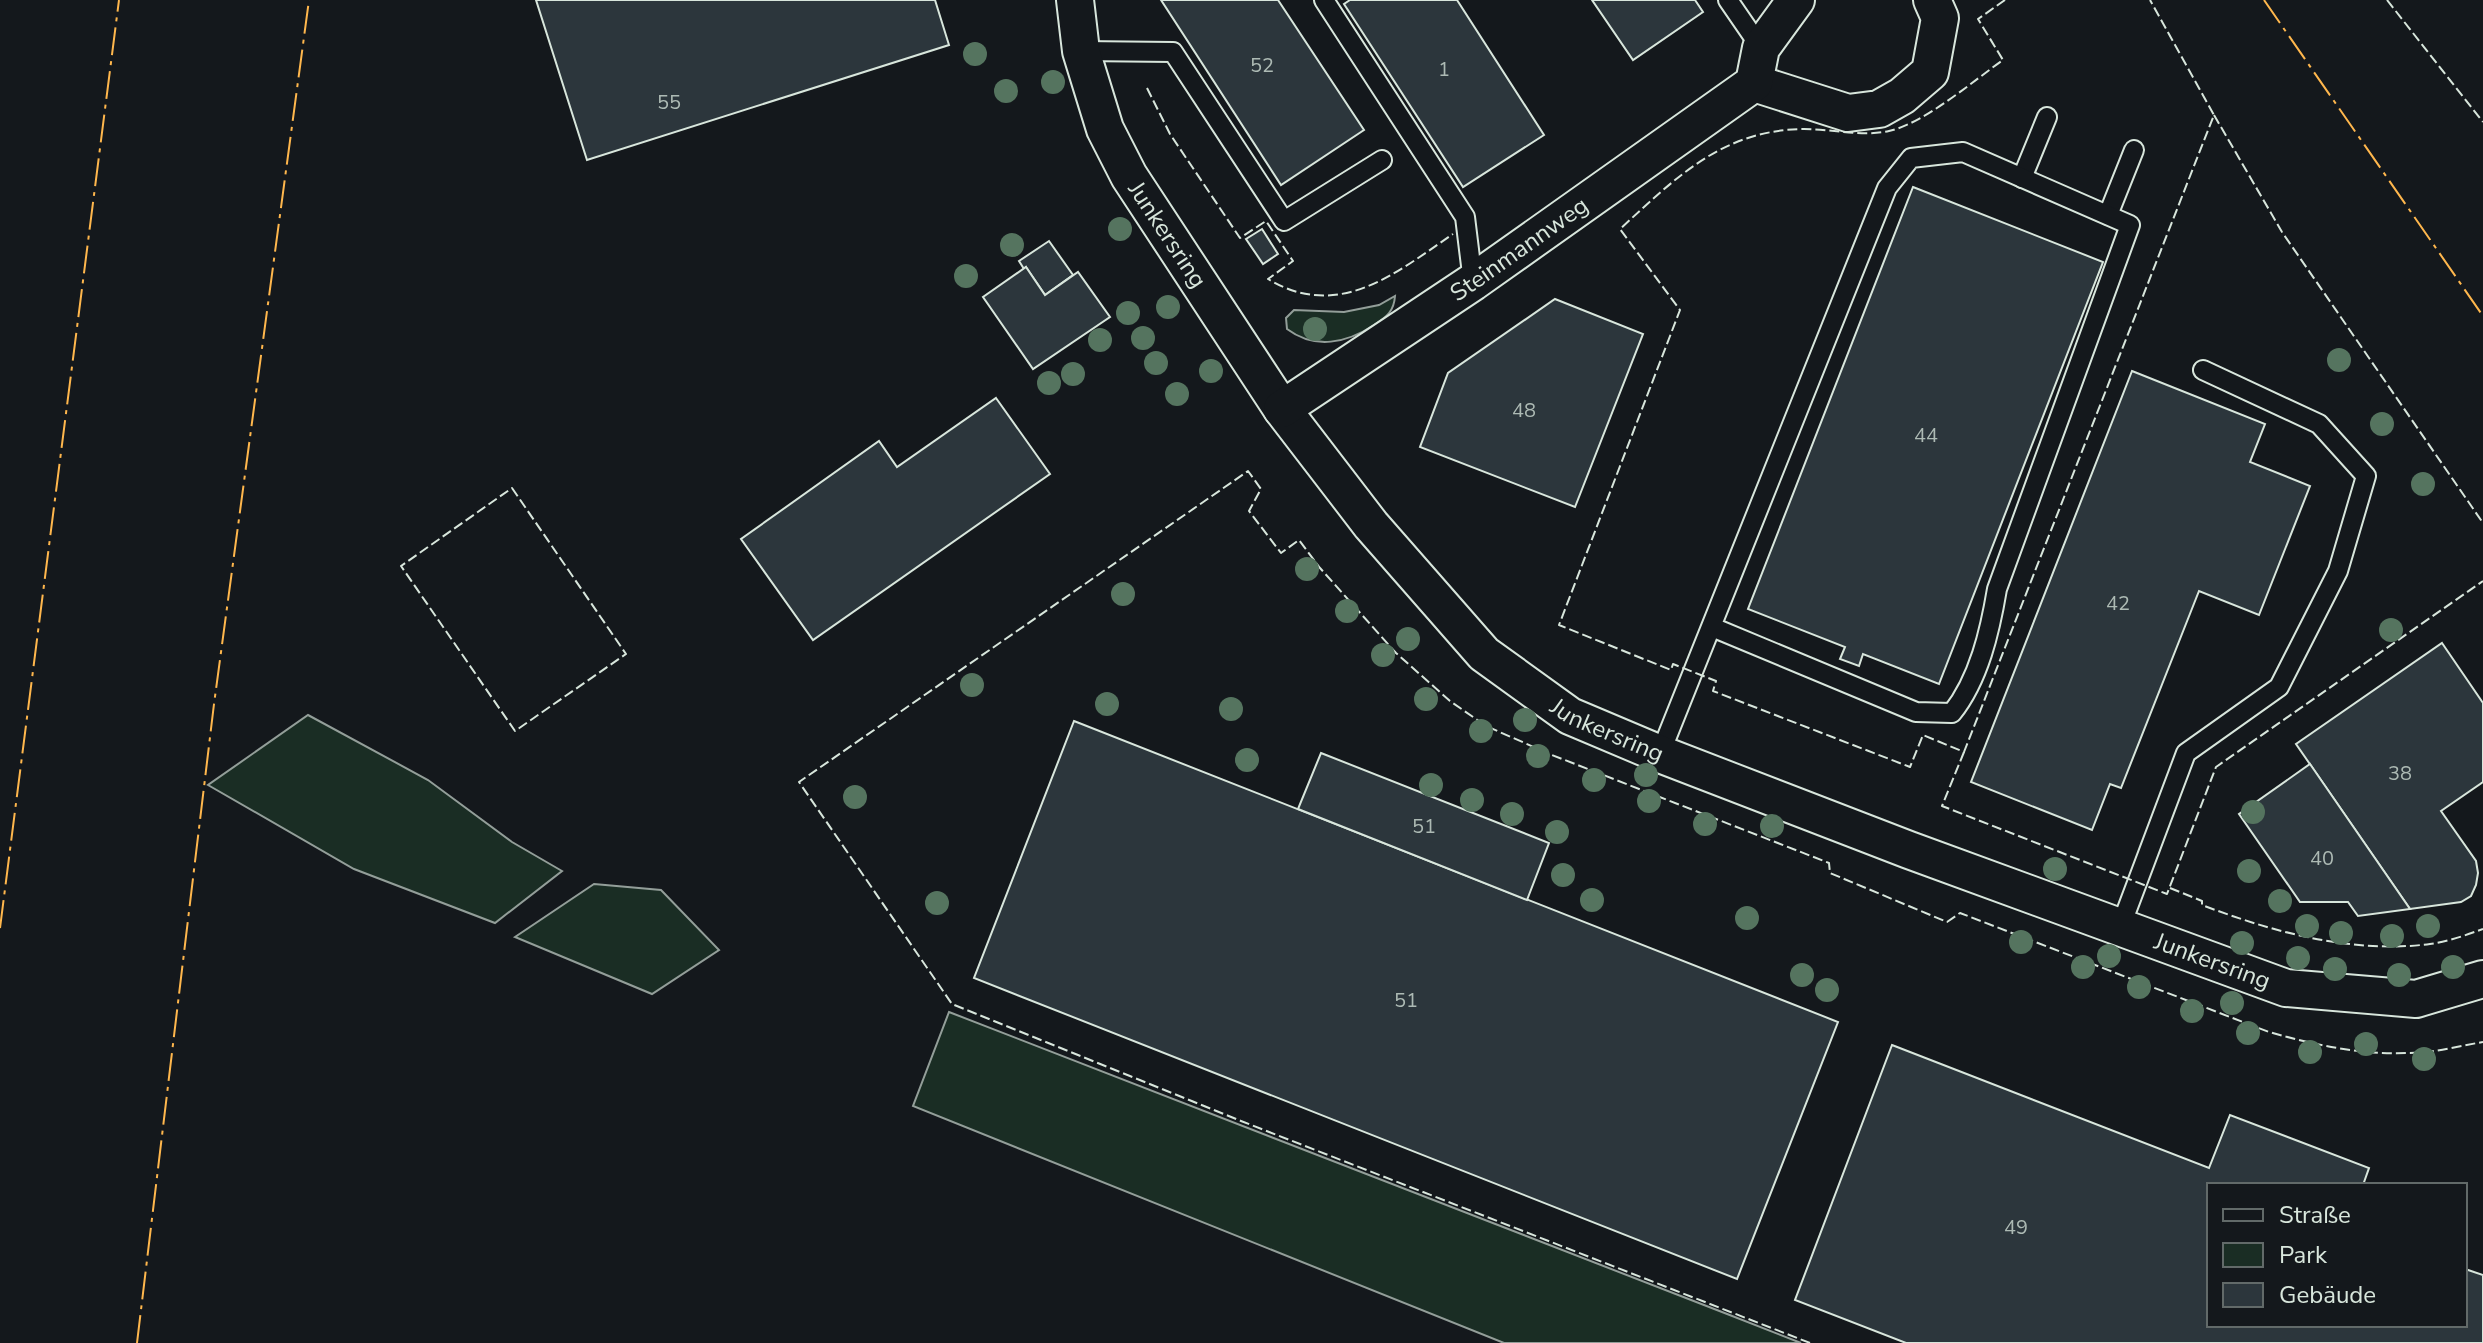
<svg xmlns="http://www.w3.org/2000/svg" width="2483" height="1343" font-family="'Nunito Sans',sans-serif">
  <style>
    .green { fill: #1a2d24; stroke: #939e99; stroke-width: 2 }
    .building { fill: #2c363c; stroke: #d8e6dc; stroke-width: 2 }
    .lines { fill: none; stroke-linecap: round; stroke-linejoin: round }
    .lane-casing { stroke: #d8e6dc; stroke-width: 22 }
    .street-casing { stroke: #d8e6dc; stroke-width: 40 }
    .lane { stroke: #14181c; stroke-width: 18 }
    .street { stroke: #14181c; stroke-width: 36 }
    .fence { stroke: #d8e6dc; stroke-width: 2; stroke-dasharray: 10 4; stroke-linecap: butt }
    .power { stroke: #ffb74d; stroke-width: 2; stroke-dasharray: 28 6 4 6; stroke-linecap: butt }
    .tree { fill: #55745f }
    .labels { text-anchor: middle; stroke-width: 6; stroke-linejoin: round; paint-order: stroke }
    .number-label { font-size: 20px; fill: #adbab4 }
    .street-label { font-size: 24px; fill: #d8e6dc; stroke: #14181c }
  </style>
  <rect width="100%" height="100%" fill="#14181c"/>
  <g class="green">
    <path d="M1395,296C1394,311 1387,317 1374,325C1347,343 1315,350 1287,329L1286,318L1294,310L1344,312L1379,305Z"/>
    <path d="M308,715L428,780L512,842L562,871L495,923L354,869L208,785Z"/>
    <path d="M594,884L661,890L719,950L652,994L515,937Z"/>
    <path d="M949,1012L1722,1312L1801,1343H1504L913,1106Z"/>
  </g>
  <g class="building">
    <path d="M536,0H935L949,45L587,160Z"/>
    <path d="M1161,0H1278L1364,130L1281,185Z"/>
    <path d="M1350,0H1457L1544,135L1463,187L1344,4Z"/>
    <path d="M1592,0H1695L1703,12L1633,60Z"/>
    <path d="M1913,187L2103,262L1939,684L1863,654L1859,666L1840,659L1845,647L1748,609Z"/>
    <path d="M1262,229L1278,254L1263,264L1246,239Z"/>
    <path d="M1049,241L1073,275L1045,295L1026,267L1024,269L1019,261Z"/>
    <path d="M1026,267L1045,295L1078,272L1110,317L1033,369L983,297Z"/>
    <path d="M1555,299L1643,334L1575,507L1420,447L1448,373Z"/>
    <path d="M2132,371L2265,424L2250,462L2310,486L2259,615L2199,591L2121,788L2110,784L2092,830L1971,782Z"/>
    <path d="M996,398L1050,474L813,640L741,539L879,441L897,467Z"/>
    <path d="M2442,643L2483,703V782L2441,811L2476,861L2478,873L2476,885L2471,896L2461,902L2410,909L2296,744Z"/>
    <path d="M1074,721L1838,1022L1737,1279L974,978Z"/>
    <path d="M1321,753L1549,843L1527,900L1298,809Z"/>
    <path d="M2310,764L2410,909L2358,916L2348,902H2300L2239,814Z"/>
    <path d="M1892,1045L2209,1168L2230,1115L2369,1168L2363,1185H2209V1325H2465V1269L2483,1275V1343H1906L1795,1300Z"/>
  </g>
  <g class="lines">
    <defs>
      <g id="lane">
        <path d="M1324,0L1465,217L1473,282"/>
        <path d="M1728,0L1761,48"/>
        <path d="M1081,51L1173,52L1284,221L1382,160"/>
        <path d="M2022,178L2047,117"/>
        <path d="M2108,215L2134,150"/>
        <path d="M1660,754L1887,188L1911,158L1963,152L2130,225L1997,589C1990,631 1979,679 1952,713L1916,712L1712,627"/>
        <path d="M2120,928L2186,753L2279,687L2338,571L2366,476L2319,424L2203,370"/>
      </g>
      <g id="street">
        <path id="s1" d="M1075,0L1081,51L1105,129L1129,176L1282,409L1371,525L1484,654L1570,716L1660,754L1909,850L2286,988L2416,999L2483,979"/>
        <path d="M1754,83L1848,113L1879,109L1902,96L1930,72L1940,18L1932,0"/>
        <path id="s2" d="M1282,409L1473,282L1754,83L1761,48L1796,0"/>
      </g>
    </defs>
    <use href="#lane" class="lane-casing"/>
    <use href="#street" class="street-casing"/>
    <use href="#lane" class="lane"/>
    <use href="#street" class="street"/>
    <g class="fence">
      <path d="M2005,0L1978,19L2003,60C1973,81 1925,123 1889,131C1861,137 1832,129 1804,129C1722,130 1677,177 1620,229L1680,310L1559,625L1671,670L1673,664L1716,681L1713,691L1910,767L1923,735L1964,752L2214,115L2150,0"/>
      <path d="M2387,0L2483,122"/>
      <path d="M1147,88L1170,134L1240,238L1266,221L1293,261L1268,279C1339,322 1397,272 1453,234"/>
      <path d="M2214,115L2282,232L2483,523"/>
      <path d="M512,488L626,654L515,731L401,566Z"/>
      <path d="M1964,752L1942,806L2167,894L2216,767L2483,581"/>
      <path d="M2170,888L2202,901V905C2273,932 2352,954 2430,944C2447,942 2466,935 2483,929"/>
      <path d="M1810,1343L1241,1121L952,1004L799,782L1248,471L1261,489L1249,511L1281,553L1299,540L1320,568L1396,653L1450,701L1486,726L1552,755L1829,863L1830,873L1947,922L1960,913L2269,1032C2315,1045 2361,1055 2409,1053C2434,1053 2459,1046 2483,1042"/>
    </g>
    <g class="power">
      <path d="M2264,0L2483,316"/>
      <path d="M0,928L119,0"/>
      <path d="M137,1343L214,704L309,0"/>
    </g>
  </g>
  <g class="tree">
    <circle cx="975" cy="54" r="12"/>
    <circle cx="1053" cy="82" r="12"/>
    <circle cx="1006" cy="91" r="12"/>
    <circle cx="1120" cy="229" r="12"/>
    <circle cx="1012" cy="245" r="12"/>
    <circle cx="966" cy="276" r="12"/>
    <circle cx="1168" cy="307" r="12"/>
    <circle cx="1128" cy="313" r="12"/>
    <circle cx="1315" cy="329" r="12"/>
    <circle cx="1143" cy="338" r="12"/>
    <circle cx="1100" cy="340" r="12"/>
    <circle cx="2339" cy="360" r="12"/>
    <circle cx="1156" cy="363" r="12"/>
    <circle cx="1211" cy="371" r="12"/>
    <circle cx="1073" cy="374" r="12"/>
    <circle cx="1049" cy="383" r="12"/>
    <circle cx="1177" cy="394" r="12"/>
    <circle cx="2382" cy="424" r="12"/>
    <circle cx="2423" cy="484" r="12"/>
    <circle cx="1307" cy="569" r="12"/>
    <circle cx="1123" cy="594" r="12"/>
    <circle cx="1347" cy="611" r="12"/>
    <circle cx="2391" cy="630" r="12"/>
    <circle cx="1408" cy="639" r="12"/>
    <circle cx="1383" cy="655" r="12"/>
    <circle cx="972" cy="685" r="12"/>
    <circle cx="1426" cy="699" r="12"/>
    <circle cx="1107" cy="704" r="12"/>
    <circle cx="1231" cy="709" r="12"/>
    <circle cx="1525" cy="720" r="12"/>
    <circle cx="1481" cy="731" r="12"/>
    <circle cx="1538" cy="756" r="12"/>
    <circle cx="1247" cy="760" r="12"/>
    <circle cx="1646" cy="775" r="12"/>
    <circle cx="1594" cy="780" r="12"/>
    <circle cx="1431" cy="785" r="12"/>
    <circle cx="855" cy="797" r="12"/>
    <circle cx="1472" cy="800" r="12"/>
    <circle cx="1649" cy="801" r="12"/>
    <circle cx="2253" cy="812" r="12"/>
    <circle cx="1512" cy="814" r="12"/>
    <circle cx="1705" cy="824" r="12"/>
    <circle cx="1772" cy="826" r="12"/>
    <circle cx="1557" cy="832" r="12"/>
    <circle cx="2055" cy="869" r="12"/>
    <circle cx="2249" cy="871" r="12"/>
    <circle cx="1563" cy="875" r="12"/>
    <circle cx="1592" cy="900" r="12"/>
    <circle cx="2280" cy="901" r="12"/>
    <circle cx="937" cy="903" r="12"/>
    <circle cx="1747" cy="918" r="12"/>
    <circle cx="2307" cy="926" r="12"/>
    <circle cx="2428" cy="926" r="12"/>
    <circle cx="2341" cy="933" r="12"/>
    <circle cx="2392" cy="936" r="12"/>
    <circle cx="2021" cy="942" r="12"/>
    <circle cx="2242" cy="943" r="12"/>
    <circle cx="2109" cy="956" r="12"/>
    <circle cx="2298" cy="958" r="12"/>
    <circle cx="2083" cy="967" r="12"/>
    <circle cx="2453" cy="967" r="12"/>
    <circle cx="2335" cy="969" r="12"/>
    <circle cx="1802" cy="975" r="12"/>
    <circle cx="2399" cy="975" r="12"/>
    <circle cx="2139" cy="987" r="12"/>
    <circle cx="1827" cy="990" r="12"/>
    <circle cx="2232" cy="1003" r="12"/>
    <circle cx="2192" cy="1011" r="12"/>
    <circle cx="2248" cy="1033" r="12"/>
    <circle cx="2366" cy="1044" r="12"/>
    <circle cx="2310" cy="1052" r="12"/>
    <circle cx="2424" cy="1059" r="12"/>
  </g>
  <g class="labels">
    <g class="number-label">
      <text x="1262" y="72">52</text>
      <text x="1444" y="76">1</text>
      <text x="669" y="109">55</text>
      <text x="1524" y="417">48</text>
      <text x="1926" y="442">44</text>
      <text x="2118" y="610">42</text>
      <text x="2400" y="780">38</text>
      <text x="1424" y="833">51</text>
      <text x="2322" y="865">40</text>
      <text x="1406" y="1007">51</text>
      <text x="2016" y="1234">49</text>
    </g>
    <g class="street-label">
      <text dy="8" stroke="none"><textPath href="#s1" startOffset="256">Junkersring</textPath></text>
      <text dy="8" stroke="none"><textPath href="#s2" startOffset="286">Steinmannweg</textPath></text>
      <text dy="8" stroke="none"><textPath href="#s1" startOffset="928">Junkersring</textPath></text>
      <text dy="8" stroke="none"><textPath href="#s1" startOffset="1576">Junkersring</textPath></text>
    </g>
  </g>
  <rect x="2207" y="1183" width="260" height="144" fill="#14181c" stroke="#626a69" stroke-width="2"/>
  <rect x="2223" y="1209" width="40" height="12" fill="#14181c" stroke="#626a69" stroke-width="2"/>
  <text x="2279" y="1223" font-size="24" fill="#d8e6dc">Straße</text>
  <rect x="2223" y="1243" width="40" height="24" fill="#1a2d24" stroke="#626a69" stroke-width="2"/>
  <text x="2279" y="1263" font-size="24" fill="#d8e6dc">Park</text>
  <rect x="2223" y="1283" width="40" height="24" fill="#2c363c" stroke="#626a69" stroke-width="2"/>
  <text x="2279" y="1303" font-size="24" fill="#d8e6dc">Gebäude</text>
</svg>
